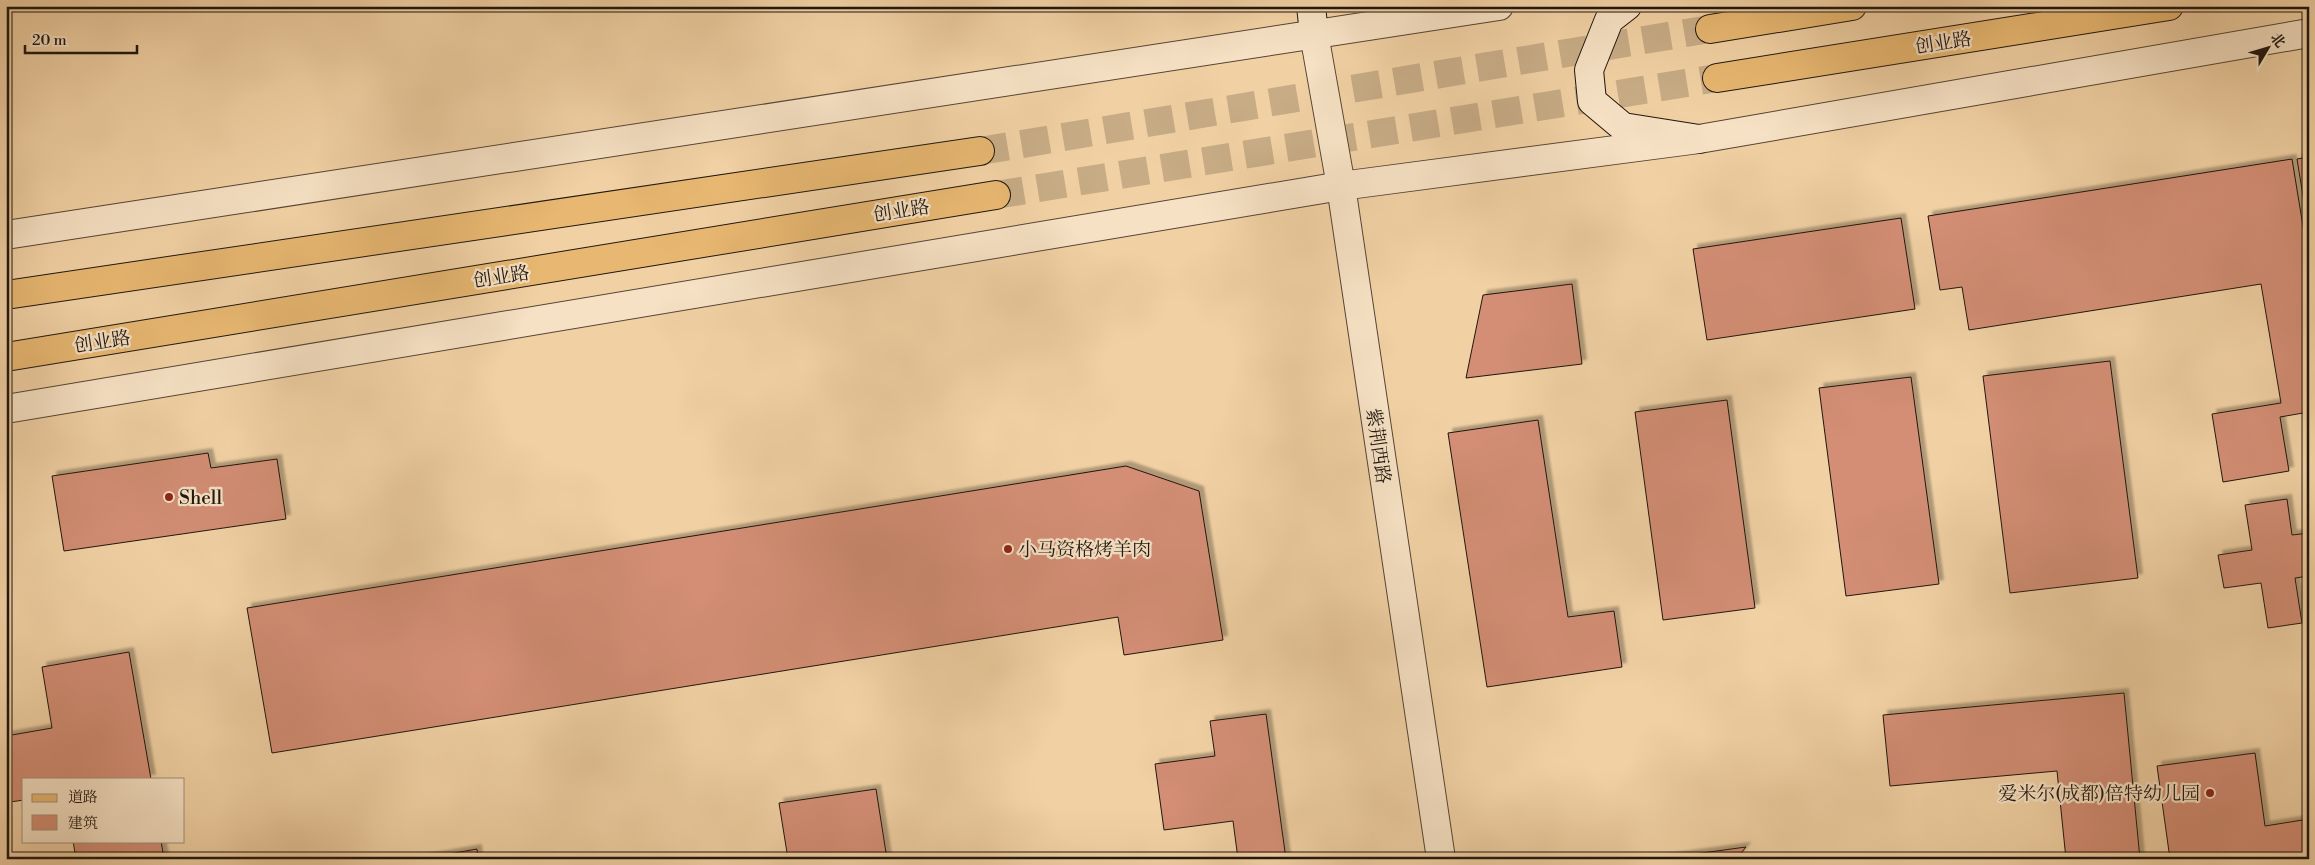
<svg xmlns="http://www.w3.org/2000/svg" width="2315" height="865" font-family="'Libre Bodoni','Noto Serif SC',serif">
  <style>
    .building { fill: #d38e74; stroke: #1f160f; filter: url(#shadow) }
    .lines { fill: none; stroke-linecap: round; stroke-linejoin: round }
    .primary-tunnel { stroke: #c7ac86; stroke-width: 28; stroke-dasharray: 28 14; stroke-linecap: butt }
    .tertiary-casing { stroke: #544534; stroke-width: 30 }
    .secondary-casing { stroke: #1f160f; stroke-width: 30 }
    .primary-casing { stroke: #1f160f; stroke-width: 30 }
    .tertiary { stroke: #f6e1c4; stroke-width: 28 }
    .secondary { stroke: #f6e1c4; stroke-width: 28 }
    .primary { stroke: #e8b872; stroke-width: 28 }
    .poi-dot { fill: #8f2418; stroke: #f6e1c4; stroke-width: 2 }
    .labels { text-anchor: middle; stroke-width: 4.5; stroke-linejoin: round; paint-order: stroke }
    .street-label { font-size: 19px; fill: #1f160f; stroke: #f6e1c4 }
    .poi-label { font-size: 19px; fill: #1f160f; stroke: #f6e1c4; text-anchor: start }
  </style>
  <defs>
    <filter id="shadow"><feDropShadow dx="4.5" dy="-4.5" stdDeviation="1" flood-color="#0004"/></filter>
  </defs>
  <rect width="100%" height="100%" fill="#f1d1a4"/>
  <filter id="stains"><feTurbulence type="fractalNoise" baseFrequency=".004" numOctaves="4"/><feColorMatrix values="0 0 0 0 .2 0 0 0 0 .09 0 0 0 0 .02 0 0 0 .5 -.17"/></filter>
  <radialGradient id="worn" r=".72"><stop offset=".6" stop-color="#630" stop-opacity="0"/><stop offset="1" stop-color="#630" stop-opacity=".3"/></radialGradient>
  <g class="building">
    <path d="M2309,157V214L2306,215L2297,159Z"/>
    <path d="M2292,159L2309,263V412L2280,417L2289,471L2223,482L2212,414L2281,403L2261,284L1969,330L1962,287L1940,290L1928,216Z"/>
    <path d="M1901,218L1915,309L1707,340L1693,249Z"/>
    <path d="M1572,284L1582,364L1466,378L1483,295Z"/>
    <path d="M2110,361L2138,578L2010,593L1983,376Z"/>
    <path d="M1911,377L1939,584L1846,596L1819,388Z"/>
    <path d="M1727,400L1755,608L1663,620L1635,412Z"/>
    <path d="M1538,420L1568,617L1614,611L1622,667L1487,687L1448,433Z"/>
    <path d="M208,453L211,468L277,459L286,519L64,551L52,476Z"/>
    <path d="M1126,466L1199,491L1223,640L1124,655L1118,617L272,753L247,608Z"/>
    <path d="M2287,499L2292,535L2309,533V576L2295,578L2302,623L2268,628L2261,583L2224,588L2218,555L2252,550L2245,505Z"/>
    <path d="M129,652L151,779H24V800L10,802L6,781V736L52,728L42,667Z"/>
    <path d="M2124,693L2140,859H2066L2057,771L1890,786L1883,715Z"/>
    <path d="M1266,714L1286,859H1238L1233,821L1164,830L1155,764L1215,756L1210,721Z"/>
    <path d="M2255,753L2265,826L2309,819V859H2170L2157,766Z"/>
    <path d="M876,789L887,859H788L779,803Z"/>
    <path d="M73,841H161L164,859H76Z"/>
    <path d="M1746,847L1736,859H1658Z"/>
    <path d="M477,849L478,859H420Z"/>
  </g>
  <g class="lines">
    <g class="primary-tunnel">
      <path d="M980,151L1710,29"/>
      <path d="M996,195L1717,78"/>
    </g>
    <defs>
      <g id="tertiary">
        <path d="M1314,34L1341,186L1441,859"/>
        <path d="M6,235L1499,6"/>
        <path d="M6,409L1341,186L1699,139L2309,33"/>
      </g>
      <g id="secondary">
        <path d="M1311,6L1314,34"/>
        <path d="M1627,6L1609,20L1589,70L1592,101L1623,127L1699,139"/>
      </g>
      <g id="primary">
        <path d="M1710,29L1852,6"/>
        <path d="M1717,78L2169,6"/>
        <path d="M6,295L980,151"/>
        <path d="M6,357L996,195"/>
      </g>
    </defs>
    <use href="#tertiary" class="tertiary-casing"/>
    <use href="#secondary" class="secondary-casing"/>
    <use href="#primary" class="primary-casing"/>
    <use href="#tertiary" class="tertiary"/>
    <use href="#secondary" class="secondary"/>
    <use href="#primary" class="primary"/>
  </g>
  <g class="poi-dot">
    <circle cx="169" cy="497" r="5"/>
    <circle cx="1008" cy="549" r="5"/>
    <circle cx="2210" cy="793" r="5"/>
  </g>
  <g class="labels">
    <g class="street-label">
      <text transform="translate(1943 42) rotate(-9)" y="7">创业路</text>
      <text transform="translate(901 210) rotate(-9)" y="7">创业路</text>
      <text transform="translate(501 276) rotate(-9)" y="7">创业路</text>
      <text transform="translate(102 341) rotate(-9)" y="7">创业路</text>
      <text transform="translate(1379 446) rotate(82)" y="7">紫荆西路</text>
    </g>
    <g class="poi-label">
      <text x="179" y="504">Shell</text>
      <text x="1018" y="556">小马资格烤羊肉</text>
      <text x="2200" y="800" text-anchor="end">爱米尔(成都)倍特幼儿园</text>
    </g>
  </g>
  <rect width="2315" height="865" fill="none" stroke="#f1d1a4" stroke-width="25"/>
  <rect x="8" y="8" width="2300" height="850" fill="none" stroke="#1f160f" stroke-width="2.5"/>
  <rect x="12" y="12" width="2290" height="840" fill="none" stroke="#1f160f"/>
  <rect x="22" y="778" width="162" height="65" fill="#f6e1c4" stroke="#a0907c"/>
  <rect x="32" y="794" width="25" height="8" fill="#e8b872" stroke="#a0907c"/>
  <text x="68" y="802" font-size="15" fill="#1f160f">道路</text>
  <rect x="32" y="815" width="25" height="15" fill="#d38e74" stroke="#a0907c"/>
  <text x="68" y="828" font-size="15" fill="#1f160f">建筑</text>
  <g transform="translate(2268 48) rotate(52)" stroke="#f6e1c4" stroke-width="4" paint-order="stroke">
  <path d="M0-4L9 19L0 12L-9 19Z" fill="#1f160f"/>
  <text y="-8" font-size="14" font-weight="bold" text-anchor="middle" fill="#1f160f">北</text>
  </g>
  <path d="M25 45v8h112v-8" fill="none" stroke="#1f160f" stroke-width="2.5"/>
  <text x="32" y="45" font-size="15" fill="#1f160f" stroke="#f6e1c4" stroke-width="4" paint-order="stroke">20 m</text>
  <rect width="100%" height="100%" filter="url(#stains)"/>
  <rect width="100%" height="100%" fill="url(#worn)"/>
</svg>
